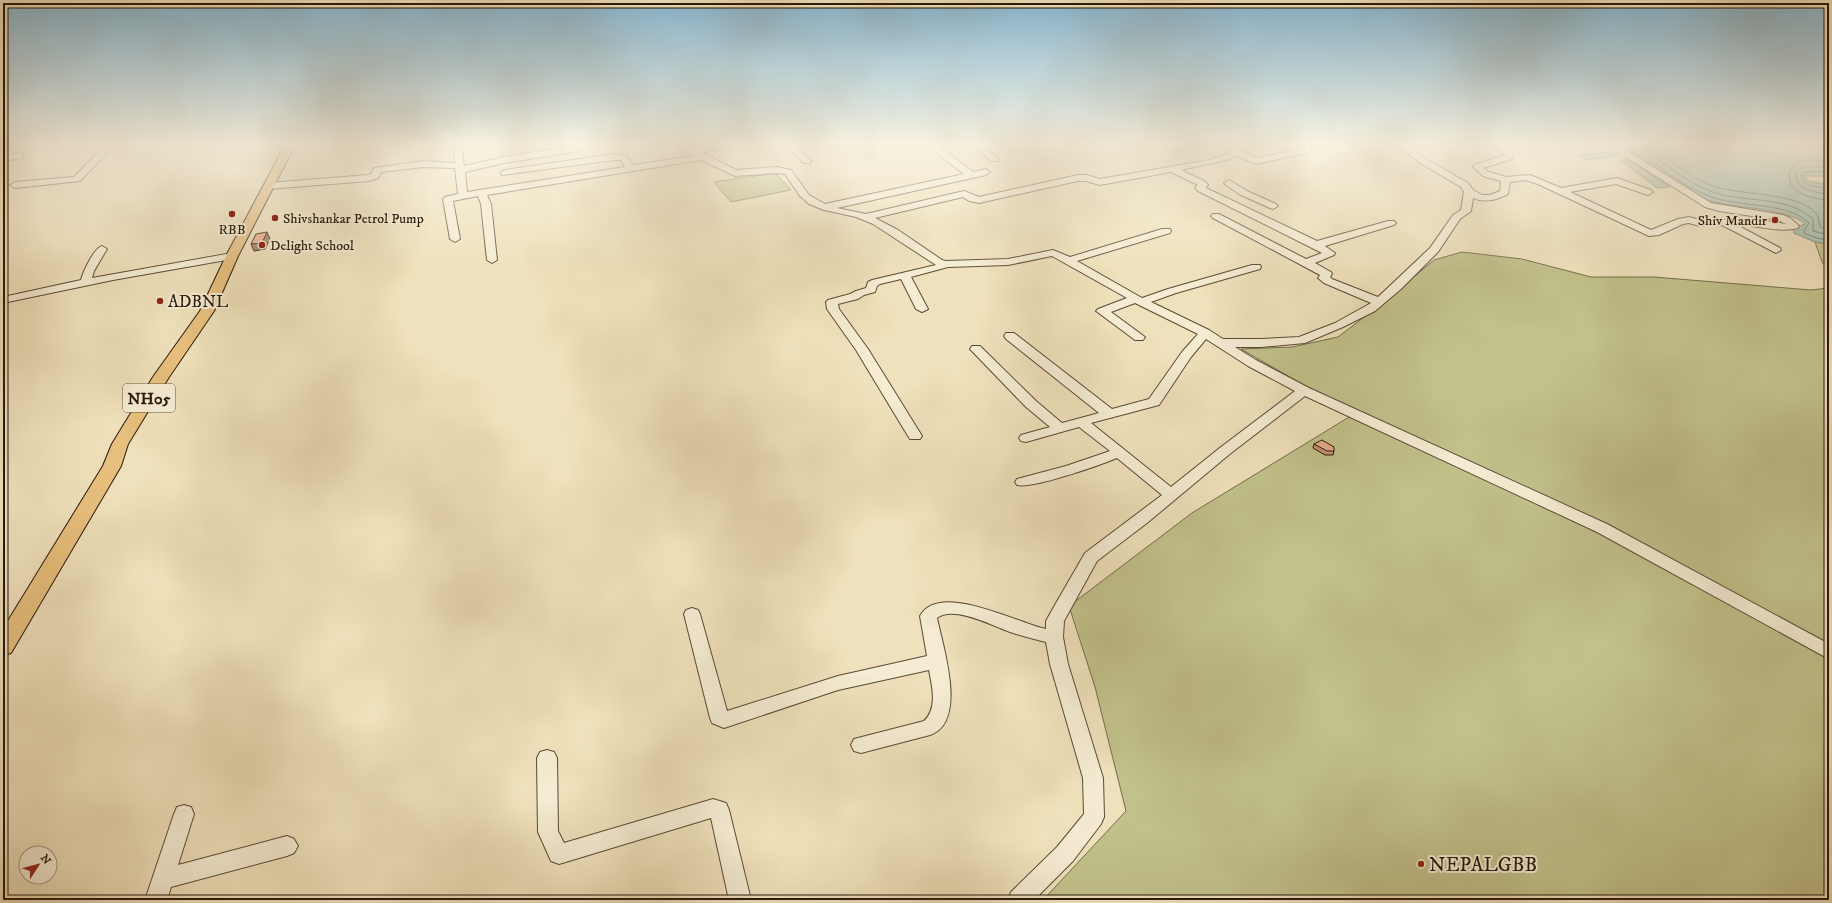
<svg xmlns="http://www.w3.org/2000/svg" width="1832" height="903" font-family="'IM FELL DW Pica',serif">
  <style>
    .green { fill: #c1c18b; stroke: #746c4a }
    .water { fill: #9abeb0; stroke: #6c7b6e }
    .lines { fill: none; stroke-linecap: round; stroke-linejoin: round }
    .shore { stroke: #606a5d; stroke-width: 1 }
    .minor-casing { stroke: #594a36; stroke-width: 2 }
    .major-casing { stroke: #27170a; stroke-width: 2 }
    .minor { fill: #f5ecd3; fill-rule: evenodd }
    .major { fill: #e8c07e; fill-rule: evenodd }
    .wall { fill: #c89278; stroke: #27170a }
    .shaded-wall { fill: #a27762; stroke: #27170a }
    .building { fill: #e8aa8c; stroke: #27170a }
    .poi-dot { fill: #8f2418; stroke: #f5ecd3; stroke-width: 1.5 }
    .labels { text-anchor: middle; stroke-width: 4; stroke-linejoin: round; paint-order: stroke }
    .far-poi-label { font-size: 14px; fill: #27170a; stroke: #f5ecd3; text-anchor: start }
    .shield { fill: #f5ecd3; stroke: #655746; stroke-width: 1 }
    .shield-label { font-size: 16px; font-weight: bold; fill: #27170a }
    .poi-label { font-size: 17px; fill: #27170a; stroke: #f5ecd3; text-anchor: start }
    .near-poi-label { font-size: 20px; fill: #27170a; stroke: #f5ecd3; text-anchor: start }
  </style>
  <rect width="100%" height="100%" fill="#efe1bb"/>
  <filter id="stains"><feTurbulence type="fractalNoise" baseFrequency=".005" numOctaves="4"/><feColorMatrix values="0 0 0 0 .2 0 0 0 0 .09 0 0 0 0 .02 0 0 0 .5 -.17"/></filter>
  <radialGradient id="worn" r=".72"><stop offset=".6" stop-color="#630" stop-opacity="0"/><stop offset="1" stop-color="#630" stop-opacity=".3"/></radialGradient>
  <g class="green">
    <path d="M775,173L791,190L731,202L714,182Z"/>
    <path d="M1815,242L1829,244V271L1822,262Z"/>
    <path d="M1462,252L1522,259L1591,277H1654L1811,290L1829,288V900H1043L1126,811L1095,687L1069,606L1192,513L1354,414L1241,349L1292,347L1338,337L1384,302L1434,260Z"/>
  </g>
  <g class="water">
    <path d="M1622,145H1829V176H1803L1809,181L1829,185V244L1815,242L1794,233L1793,229L1805,224C1787,207 1731,209 1705,199C1675,187 1649,163 1622,145Z"/>
    <path d="M1610,152L1618,156L1586,160L1578,155Z"/>
    <path d="M1620,160H1629L1670,187L1657,188Z"/>
  </g>
  <g class="lines">
    <g class="shore">
      <path d="M1629,145C1654,163 1680,185 1709,196C1739,208 1786,201 1809,223L1804,230V233L1817,238L1829,240"/>
      <path d="M1638,145C1661,161 1684,181 1710,191C1743,204 1785,194 1813,219V231L1829,235"/>
      <path d="M1649,145C1669,159 1688,176 1710,185C1739,196 1795,191 1816,213C1819,216 1819,222 1820,227L1829,229"/>
      <path d="M1829,161C1820,161 1810,159 1801,161C1796,162 1792,166 1790,171C1784,193 1813,199 1829,200"/>
      <path d="M1829,167H1803L1796,173C1794,190 1816,193 1829,194"/>
      <path d="M1829,172H1805L1802,173L1801,177L1808,185L1829,189"/>
    </g>
    <defs>
      <g id="minor">
        <path d="M3,145H24L20,148L3,150Z"/>
        <path d="M105,145H114L80,181L15,188L10,185L15,182L74,177Z"/>
        <path d="M453,145H461L464,166L504,157L580,145L584,148L580,151L504,163L465,172L467,192L625,167L621,160H614L502,175L501,173L502,171L505,170L614,154L627,156L633,165L694,156L676,145H687L694,149L714,145H733L702,153L736,170L777,167L791,170L809,195L825,204L964,174L930,148L929,145H938L973,172L986,169L990,172L986,175L837,208L866,214L964,191L979,197L1078,175H1087L1100,179L1209,160L1225,155L1230,149L1245,145H1260L1241,151L1257,158L1308,147L1311,148V152L1256,164L1234,155L1231,159L1181,170L1204,181L1208,185L1206,188L1317,241L1388,221H1394L1396,223L1394,225L1325,246L1335,253L1334,255L1315,263L1331,272L1332,274L1330,277L1332,279L1378,297L1430,248L1453,215L1461,210L1464,192L1461,187L1420,163L1397,145H1407L1426,159L1468,183L1473,190L1482,195H1490L1500,191L1501,181L1483,176L1473,167L1474,165L1505,155L1494,145H1504L1513,153L1514,155L1512,159L1483,168L1489,172L1506,177L1530,175L1561,188L1617,178L1651,190L1653,192L1648,195L1616,184L1570,192L1651,230L1678,219L1689,217L1700,220L1751,219L1786,224L1778,220L1719,211L1705,207L1607,145H1618L1711,203L1783,215L1790,218L1799,226L1798,228C1778,233 1757,225 1737,225L1780,248L1781,250L1776,253L1722,225L1700,226L1689,223L1683,224L1659,235L1649,236L1540,185L1526,180L1510,182L1508,194C1496,200 1486,203 1473,198L1471,211L1460,219L1438,252L1401,289L1375,311L1343,327L1305,343L1261,347H1235L1256,360L1309,388L1607,524L1829,644V659L1597,532L1305,396L1231,453L1147,523L1097,561L1064,621L1063,637L1068,664L1103,778L1104,817L1101,824L1073,861L1034,900H1008L1011,892L1057,847L1084,814L1083,778L1050,664L1046,642C1034,639 1022,636 1010,632C993,626 954,605 937,618C943,647 968,722 930,735L861,753L854,751L851,745L854,739L924,721C938,708 932,686 929,670L838,690L724,728L712,723L710,718L684,614L686,610L692,608L698,610L700,614L727,711L838,676L927,656L920,616C939,581 1017,623 1046,629V621L1055,605L1085,553L1162,495L1117,458C1100,465 1033,489 1017,485L1015,482L1017,479L1066,466L1110,451L1079,427L1026,442L1021,441L1019,438L1021,435L1050,427L1026,407L970,349L972,346H980L1036,401L1062,423L1099,413L1006,339L1004,336L1006,333H1014L1112,409L1149,399L1182,352L1198,334L1135,303L1111,312L1145,337L1143,340H1135L1096,311L1098,309L1127,298L1052,256L1008,265L948,267L911,277L928,309L922,312L916,309L901,279L880,284L877,286L875,292L864,295L858,299L838,304L839,309L868,349L922,436L920,439H910L908,436L856,350L827,309L826,302L828,300L850,294L856,291L866,288L868,282L872,280L936,265L873,224L856,217L824,210L809,204L800,196L785,174L777,173L735,176L701,160L487,195L491,204L497,260L492,263L487,260L481,204L478,196L453,201L460,239L455,242L450,239L443,199L445,197L458,194L455,168L423,167L381,172L378,178L369,181L268,189L263,186L268,183L368,175L371,174L374,168L423,161L455,163ZM1171,172L1198,185L1195,188L1198,191L1322,253L1306,259L1219,214H1213L1211,216L1213,218L1320,275L1318,278L1324,283L1371,303L1335,323L1299,337L1261,339H1223L1209,330L1151,302L1176,293L1260,269L1261,267L1260,265H1252L1168,289L1142,298L1077,261L1170,233L1171,231L1170,229H1162L1070,257L1053,250L1008,259L946,261L942,260L898,230L875,218L963,197L969,201L979,203L1078,181H1086L1100,185ZM1206,339L1248,366L1295,391L1221,447L1171,487L1091,423L1159,405L1191,357Z"/>
        <path d="M507,145H516L512,148Z"/>
        <path d="M785,145H794L811,161L810,163H804Z"/>
        <path d="M973,145H983L998,159L997,161H991Z"/>
        <path d="M1165,145H1193L1176,151Z"/>
        <path d="M20,153L23,154V158L3,161V155Z"/>
        <path d="M1229,180L1247,191L1276,204L1278,206L1273,209L1270,208L1241,195L1226,185L1224,183Z"/>
        <path d="M102,246L107,249L94,271L92,278L232,253L237,256L232,259L113,280L3,303V297L81,280C83,272 94,248 102,246Z"/>
        <path d="M547,750L554,752L557,758L558,831L564,843L713,799L726,803L729,810L751,900H729L711,818L559,864L551,861L538,832L537,758L540,752Z"/>
        <path d="M184,805L191,807L194,814L178,865L287,836L294,839L298,846L294,853L287,856L171,887L167,900H145L174,814L177,807Z"/>
      </g>
      <path id="major" d="M285,145H295L238,256L214,311L169,377L128,444L121,466L11,653L3,655V629L103,466L112,444L153,377L200,311L226,256Z"/>
    </defs>
    <use href="#minor" class="minor-casing"/>
    <use href="#major" class="major-casing"/>
    <use href="#minor" class="minor"/>
    <use href="#major" class="major"/>
  </g>
  <path class="wall" d="M1314,444L1334,451L1333,455H1325L1313,448Z"/>
  <path class="shaded-wall" d="M267,232L270,239L265,249L254,251L251,244Z"/>
  <g class="building">
    <path d="M267,232L262,243L251,244L256,234Z"/>
    <path d="M1322,440L1334,447V451H1327L1314,444Z"/>
  </g>
  <linearGradient id="sky" x2="0" y2="1"><stop stop-color="#89b8d2"/><stop offset="0.53" stop-color="#f8f2e0"/><stop offset="1" stop-color="#f8f2e0" stop-opacity="0"/></linearGradient>
  <rect width="1832" height="272" fill="url(#sky)"/>
  <g class="poi-dot">
    <circle cx="232" cy="214" r="4"/>
    <circle cx="275" cy="218" r="4"/>
    <circle cx="1775" cy="220" r="4"/>
    <circle cx="262" cy="245" r="4"/>
    <circle cx="160" cy="301" r="4"/>
    <circle cx="1421" cy="864" r="4"/>
  </g>
  <g class="labels">
    <g class="far-poi-label">
      <text x="283" y="223">Shivshankar Petrol Pump</text>
      <text x="1767" y="225" text-anchor="end">Shiv Mandir</text>
      <text x="232" y="234" text-anchor="middle">RBB</text>
      <text x="270" y="250">Delight School</text>
    </g>
    <rect class="shield" x="123" y="384" width="52" height="28" rx="3"/>
    <g class="shield-label">
      <text x="149" y="404">NH05</text>
    </g>
    <g class="poi-label">
      <text x="168" y="307">ADBNL</text>
    </g>
    <g class="near-poi-label">
      <text x="1429" y="871">NEPALGBB</text>
    </g>
  </g>
  <rect width="1832" height="903" fill="none" stroke="#efe1bb" stroke-width="16"/>
  <rect x="4" y="4" width="1824" height="895" fill="none" stroke="#27170a" stroke-width="2"/>
  <rect x="8" y="8" width="1816" height="887" fill="none" stroke="#27170a"/>
  <g transform="translate(38 865) rotate(54)"><circle r="19" fill="#f5ecd3" stroke="#a39783"/>
  <path d="M0-3L7 15L0 10L-7 15Z" fill="#8f2418"/>
  <text y="-6" font-size="11" font-weight="bold" text-anchor="middle" fill="#27170a">N</text>
  </g>
  <rect width="100%" height="100%" filter="url(#stains)"/>
  <rect width="100%" height="100%" fill="url(#worn)"/>
</svg>
